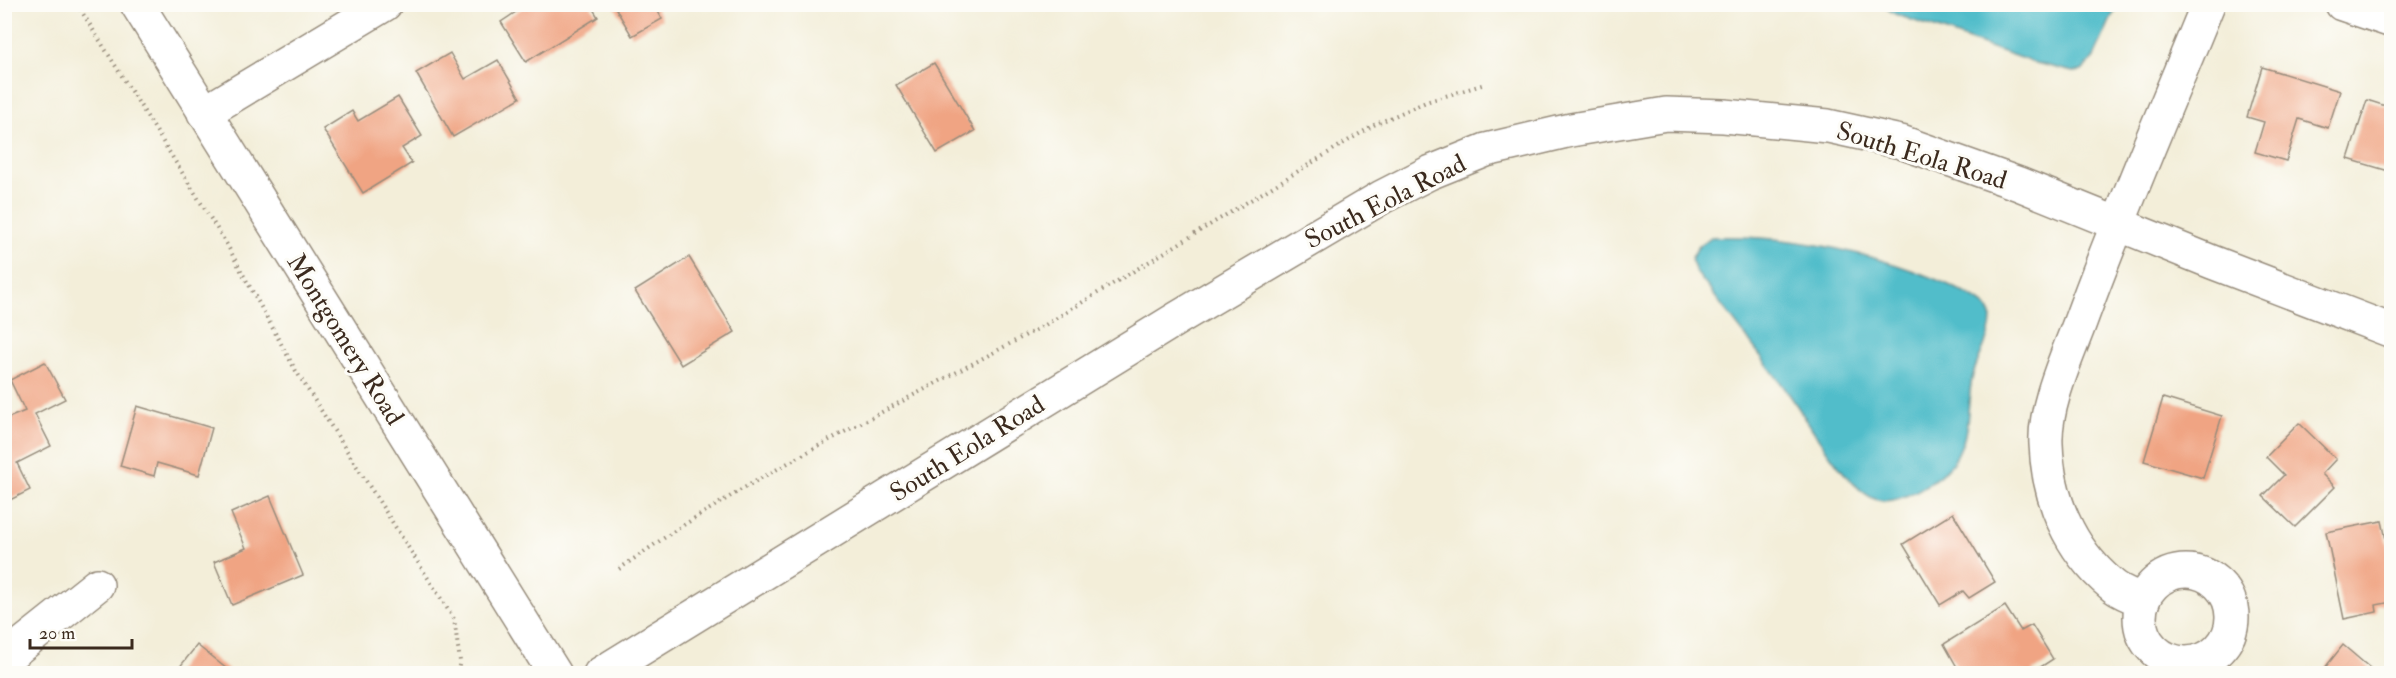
<svg xmlns="http://www.w3.org/2000/svg" width="2396" height="678" font-family="'IM FELL Double Pica',serif">
  <style>
    .water { fill: #51bdca; stroke: #467474; stroke-width: 1.5 }
    .building { fill: #f0a483 }
    .lines { fill: none; stroke-linecap: round; stroke-linejoin: round }
    .minor-casing { stroke: #978c7c; stroke-width: 36 }
    .tertiary-casing { stroke: #978c7c; stroke-width: 36 }
    .path { stroke: #978c7c; stroke-width: 4; stroke-dasharray: 1.5 4.5; stroke-linecap: butt }
    .minor { stroke: #fff; stroke-width: 33 }
    .tertiary { stroke: #fff; stroke-width: 33 }
    .labels { text-anchor: middle; stroke-width: 6; stroke-linejoin: round; paint-order: stroke }
    .street-label { font-size: 26px; fill: #3b2a1e; stroke: #fdfcf7 }
  </style>
  <rect width="100%" height="100%" fill="#fdfcf7"/>
  <filter id="ink" filterUnits="userSpaceOnUse"><feTurbulence type="fractalNoise" baseFrequency=".0167" numOctaves="2"/><feDisplacementMap in="SourceGraphic" scale="12" xChannelSelector="R" yChannelSelector="G"/><feConvolveMatrix kernelMatrix="1 2 1 2 8 2 1 2 1" color-interpolation-filters="sRGB"/></filter>
  <filter id="wash" filterUnits="userSpaceOnUse"><feTurbulence type="fractalNoise" baseFrequency=".008" numOctaves="4" result="noise"/><feDisplacementMap in="SourceGraphic" scale="24" xChannelSelector="R" yChannelSelector="G"/><feGaussianBlur stdDeviation="1.35" result="paint"/><feColorMatrix in="noise" values="0 0 0 0 0 0 0 0 0 0 0 0 0 0 0 0 0 1.4 0 .05"/><feComposite in="paint" operator="in"/></filter>
  <g filter="url(#wash)">
    <rect width="100%" height="100%" fill="#f3eed9"/>
    <g class="water">
      <path d="M1882,5H2117L2094,57L2082,71L2073,72L2032,62L1895,14Z"/>
      <path d="M1711,237C1782,235 1851,248 1917,272C1943,282 1969,292 1990,310C1995,332 1979,353 1973,375C1967,396 1970,421 1963,442C1960,448 1957,457 1953,462C1940,480 1896,508 1875,499C1845,487 1809,422 1789,394C1759,353 1727,312 1696,272L1691,259L1698,247Z"/>
    </g>
    <g id="blocks">
      <g class="building">
        <path d="M528,4H590L598,17L526,62L501,22Z"/>
        <path d="M613,4H654L662,19L632,36Z"/>
        <path d="M450,53L465,79L498,60L520,98L453,137L416,73Z"/>
        <path d="M934,63L975,131L937,153L896,85Z"/>
        <path d="M2262,67L2340,91L2328,128L2299,119L2286,161L2255,152L2264,122L2247,117Z"/>
        <path d="M398,97L422,136L402,148L412,163L363,193L323,129L352,111L358,121Z"/>
        <path d="M2367,100L2392,108V172L2348,159Z"/>
        <path d="M689,257L735,332L681,365L635,291Z"/>
        <path d="M45,362L65,399L35,414L51,446L17,463L30,490L4,503V411L8,418L25,411L10,380Z"/>
        <path d="M2163,398L2222,416L2203,478L2144,461Z"/>
        <path d="M137,406L212,428L199,475L157,463L154,476L120,466Z"/>
        <path d="M2299,423L2336,459L2322,474L2335,487L2295,527L2263,496L2284,475L2266,457Z"/>
        <path d="M270,496L303,575L232,605L214,562L246,548L231,513Z"/>
        <path d="M1953,513L1995,582L1969,598L1963,591L1940,605L1903,544Z"/>
        <path d="M2382,521L2392,566V602L2376,605L2377,612L2344,619L2326,532Z"/>
        <path d="M2005,606L2021,631L2032,625L2053,659L2030,674H1961L1944,644Z"/>
        <path d="M197,645L233,674L175,673Z"/>
        <path d="M2343,645L2377,674H2320Z"/>
      </g>
    </g>
  </g>
  <g filter="url(#ink)">
    <use href="#blocks" fill-opacity="0" stroke="#978c7c" stroke-width="1.5"/>
    <g class="lines">
      <defs>
        <g id="minor">
          <path d="M2342,4L2392,21"/>
          <path d="M204,113L385,4"/>
          <circle cx="2186" cy="617" r="46"/>
          <path d="M2143,601C2133,596 2119,592 2111,584C2069,549 2048,498 2046,444C2044,406 2067,357 2080,322C2119,215 2165,110 2208,4"/>
          <path d="M4,659L97,585"/>
        </g>
        <g id="tertiary">
          <path d="M137,4L555,674"/>
          <path d="M600,674L1178,318L1382,197L1429,173L1486,150L1571,130L1666,114L1724,116L1828,126L1901,142L2019,184L2212,262L2392,331"/>
        </g>
      </defs>
      <use href="#minor" class="minor-casing"/>
      <use href="#tertiary" class="tertiary-casing"/>
      <g class="path">
        <path d="M77,4L226,243L296,371L454,619L460,661L457,674"/>
        <path d="M619,569L677,529L749,485L820,445L1045,325L1374,125L1426,102L1485,84"/>
      </g>
      <use href="#minor" class="minor"/>
      <use href="#tertiary" class="tertiary"/>
    </g>
  </g>
  <g class="labels">
    <g class="street-label">
      <text transform="translate(1922 155) rotate(17)" y="9">South Eola Road</text>
      <text transform="translate(1385 201) rotate(-27)" y="9">South Eola Road</text>
      <text transform="translate(346 339) rotate(58)" y="9">Montgomery Road</text>
      <text transform="translate(967 448) rotate(-32)" y="9">South Eola Road</text>
    </g>
  </g>
  <rect width="2396" height="678" fill="none" stroke="#fdfcf7" stroke-width="24"/>
  <path d="M30 639v9h102v-9" fill="none" stroke="#3b2a1e" stroke-width="3"/>
  <text x="39" y="639" font-size="18" fill="#3b2a1e" stroke="#fdfcf7" stroke-width="4.5" paint-order="stroke">20 m</text>
</svg>
